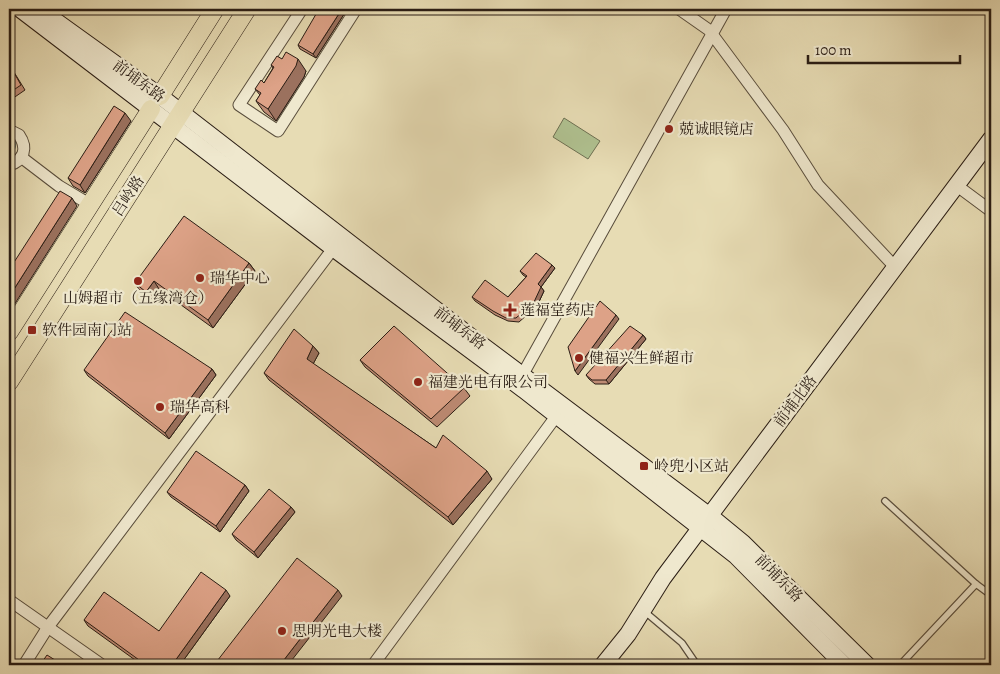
<svg xmlns="http://www.w3.org/2000/svg" width="1000" height="674" font-family="Alegreya,'Noto Serif SC',serif">
  <style>
    .green { fill: #b0c291; stroke: #6d7052 }
    .water { fill: #97bcaa; stroke: #6b7c6e }
    .lines { fill: none; stroke-linecap: round; stroke-linejoin: round }
    .lane-casing { stroke: #594d3c; stroke-width: 8 }
    .street-casing { stroke: #594d3c; stroke-width: 13 }
    .secondary-casing { stroke: #2a1d14; stroke-width: 18 }
    .primary-casing { stroke: #2a1d14; stroke-width: 19 }
    .lane { stroke: #efe8ce; stroke-width: 5.5 }
    .street { stroke: #efe8ce; stroke-width: 11 }
    .secondary { stroke: #efe8ce; stroke-width: 16 }
    .primary { stroke: #e7dcb4; stroke-width: 18 }
    .wall { fill: #be8b74; stroke: #2a1d14 }
    .shaded-wall { fill: #9b715e; stroke: #2a1d14 }
    .building { fill: #dda287; stroke: #2a1d14 }
    .poi-dot { fill: #8f2418; stroke: #efe8ce; stroke-width: 2 }
    .labels { text-anchor: middle; stroke-width: 4.5; stroke-linejoin: round; paint-order: stroke }
    .street-label { font-size: 15px; fill: #2a1d14; stroke: #efe8ce }
    .poi-label { font-size: 15px; fill: #2a1d14; stroke: #efe8ce; text-anchor: start }
  </style>
  <rect width="100%" height="100%" fill="#e7dcb4"/>
  <filter id="stains"><feTurbulence type="fractalNoise" baseFrequency=".004" numOctaves="4"/><feColorMatrix values="0 0 0 0 .2 0 0 0 0 .09 0 0 0 0 .02 0 0 0 .5 -.17"/></filter>
  <radialGradient id="worn" r=".72"><stop offset=".6" stop-color="#630" stop-opacity="0"/><stop offset="1" stop-color="#630" stop-opacity=".3"/></radialGradient>
  <path class="green" d="M564,118L600,141L588,159L553,137Z"/>
  <path class="water" d="M9,135L15,138C17,146 15,151 9,156Z"/>
  <g class="lines">
    <defs>
      <g id="lane">
        <path d="M885,501L976,584L991,595"/>
        <path d="M644,611L682,643L697,665"/>
        <path d="M900,665L976,584"/>
      </g>
      <g id="street">
        <path d="M302,9L239,105L278,131L356,9"/>
        <path d="M679,9L709,30L783,130L818,185L895,267"/>
        <path d="M9,130L19,135C28,148 24,161 9,165"/>
        <path d="M21,157L59,186L89,204"/>
        <path d="M956,185L991,211"/>
        <path d="M519,381L726,9"/>
        <path d="M9,600L102,665"/>
        <path d="M24,665L48,627L338,242"/>
        <path d="M373,665L560,411"/>
      </g>
      <g id="secondary">
        <path d="M20,9L333,248L524,390L736,556L844,665"/>
        <path d="M39,9L160,96L470,336L715,520L743,543L867,665"/>
        <path d="M603,665L628,634L663,578L991,139"/>
      </g>
      <g id="primary">
        <path d="M160,96L215,9"/>
        <path d="M9,332L151,109"/>
        <path d="M9,382L247,9"/>
      </g>
    </defs>
    <use href="#lane" class="lane-casing"/>
    <use href="#street" class="street-casing"/>
    <use href="#secondary" class="secondary-casing"/>
    <use href="#primary" class="primary-casing"/>
    <use href="#lane" class="lane"/>
    <use href="#street" class="street"/>
    <use href="#secondary" class="secondary"/>
    <use href="#primary" class="primary"/>
  </g>
  <g class="wall">
    <path d="M346,11L316,58L300,49L298,45Z"/>
    <path d="M9,64L25,90L9,101Z"/>
    <path d="M271,65L306,71L304,77L276,121L264,112L256,101L260,95L255,89L264,83L273,68Z"/>
    <path d="M131,121L85,193L73,186L68,178Z"/>
    <path d="M249,263L255,271L213,328L159,289L152,299L140,291L135,283Z"/>
    <path d="M552,265L555,268L541,287L544,291L537,306L519,322L508,321L495,315L475,301L472,297H508L526,277L523,275L520,271Z"/>
    <path d="M643,335L646,339L609,384H595L589,379L586,375Z"/>
    <path d="M313,346L319,353L313,364L436,448L492,479L453,525L269,380L264,373Z"/>
    <path d="M360,360L464,388L470,396L437,427L365,367Z"/>
    <path d="M212,369L216,375L169,439L88,376L84,370Z"/>
    <path d="M245,485L249,491L220,532L171,497L167,492Z"/>
    <path d="M291,507L295,512L258,558L236,540L232,534Z"/>
    <path d="M230,596L180,665H142L88,626L84,620L159,631Z"/>
  </g>
  <g class="shaded-wall">
    <path d="M342,9H344L346,11L316,58L313,54Z"/>
    <path d="M298,59L306,71L304,77L276,121L268,109Z"/>
    <path d="M125,113L131,121L85,193L80,185Z"/>
    <path d="M72,198L77,206L9,313V297Z"/>
    <path d="M249,263L255,271L213,328L208,320Z"/>
    <path d="M552,265L555,268L541,287L544,291L537,306L534,302L538,284Z"/>
    <path d="M154,281L159,289L152,299L146,292Z"/>
    <path d="M616,315L619,319L578,375L575,371Z"/>
    <path d="M643,335L646,339L609,384L606,380Z"/>
    <path d="M9,337L12,342L9,347Z"/>
    <path d="M313,346L319,353L312,366L307,359Z"/>
    <path d="M212,369L216,375L169,439L165,433Z"/>
    <path d="M487,471L492,479L453,525L448,517Z"/>
    <path d="M245,485L249,491L220,532L216,526Z"/>
    <path d="M291,507L295,512L258,558L254,552Z"/>
    <path d="M226,590L230,596L180,665H172Z"/>
    <path d="M338,590L342,596L288,665H280Z"/>
  </g>
  <g class="building">
    <path d="M319,9H342L313,54L298,45Z"/>
    <path d="M286,52L298,59L296,66L268,109L256,101L261,93L255,89L261,80L264,83L274,67L271,65L277,56L282,59Z"/>
    <path d="M9,64L21,85L9,93Z"/>
    <path d="M114,106L125,113L80,185L68,178Z"/>
    <path d="M60,191L72,198L9,297V270Z"/>
    <path d="M184,216L249,263L208,320L154,281L146,292L135,283Z"/>
    <path d="M536,253L552,265L538,284L541,287L534,302L516,318H506L493,311L472,297L485,280L508,297L527,276L520,271Z"/>
    <path d="M600,301L616,315L575,371L568,347Z"/>
    <path d="M125,312L212,369L165,433L84,370Z"/>
    <path d="M394,326L464,388L431,419L360,360Z"/>
    <path d="M630,326L643,335L606,380H592L586,375Z"/>
    <path d="M294,329L313,346L307,359L436,448L443,435L487,471L448,517L264,373Z"/>
    <path d="M196,451L245,485L216,526L167,492Z"/>
    <path d="M269,489L291,507L254,552L232,534Z"/>
    <path d="M297,558L338,590L280,665H214Z"/>
    <path d="M201,572L226,590L172,665H146L84,620L104,592L159,631Z"/>
    <path d="M47,655L63,665H40Z"/>
  </g>
  <g class="poi-dot">
    <circle cx="669" cy="129" r="5"/>
    <circle cx="200" cy="278" r="5"/>
    <circle cx="138" cy="281" r="5"/>
    <path d="M507.5 302.5h5v5h5v5h-5v5h-5v-5h-5v-5h5z"/>
    <rect x="27" y="325" width="10" height="10" rx="2.5"/>
    <circle cx="579" cy="358" r="5"/>
    <circle cx="418" cy="382" r="5"/>
    <circle cx="160" cy="407" r="5"/>
    <rect x="639" y="461" width="10" height="10" rx="2.5"/>
    <circle cx="282" cy="631" r="5"/>
  </g>
  <g class="labels">
    <g class="street-label">
      <text transform="translate(139 81) rotate(36)" y="5">前埔东路</text>
      <text transform="translate(128 196) rotate(-57)" y="5">吕岭路</text>
      <text transform="translate(460 328) rotate(37)" y="5">前埔东路</text>
      <text transform="translate(795 401) rotate(-53)" y="5">前埔北路</text>
      <text transform="translate(779 578) rotate(45)" y="5">前埔东路</text>
    </g>
    <g class="poi-label">
      <text x="679" y="134">兢诚眼镜店</text>
      <text x="210" y="283">瑞华中心</text>
      <text x="138" y="303" text-anchor="middle">山姆超市（五缘湾仓）</text>
      <text x="520" y="315">莲福堂药店</text>
      <text x="42" y="335">软件园南门站</text>
      <text x="589" y="363">健福兴生鲜超市</text>
      <text x="428" y="387">福建光电有限公司</text>
      <text x="170" y="412">瑞华高科</text>
      <text x="654" y="471">岭兜小区站</text>
      <text x="292" y="636">思明光电大楼</text>
    </g>
  </g>
  <rect width="1000" height="674" fill="none" stroke="#e7dcb4" stroke-width="30"/>
  <rect x="10" y="10" width="980" height="654" fill="none" stroke="#2a1d14" stroke-width="2.5"/>
  <rect x="15" y="15" width="970" height="644" fill="none" stroke="#2a1d14"/>
  <path d="M808 55v8h152v-8" fill="none" stroke="#2a1d14" stroke-width="2.5"/>
  <text x="815" y="55" font-size="15" fill="#2a1d14" stroke="#efe8ce" stroke-width="4" paint-order="stroke">100 m</text>
  <rect width="100%" height="100%" filter="url(#stains)"/>
  <rect width="100%" height="100%" fill="url(#worn)"/>
</svg>
